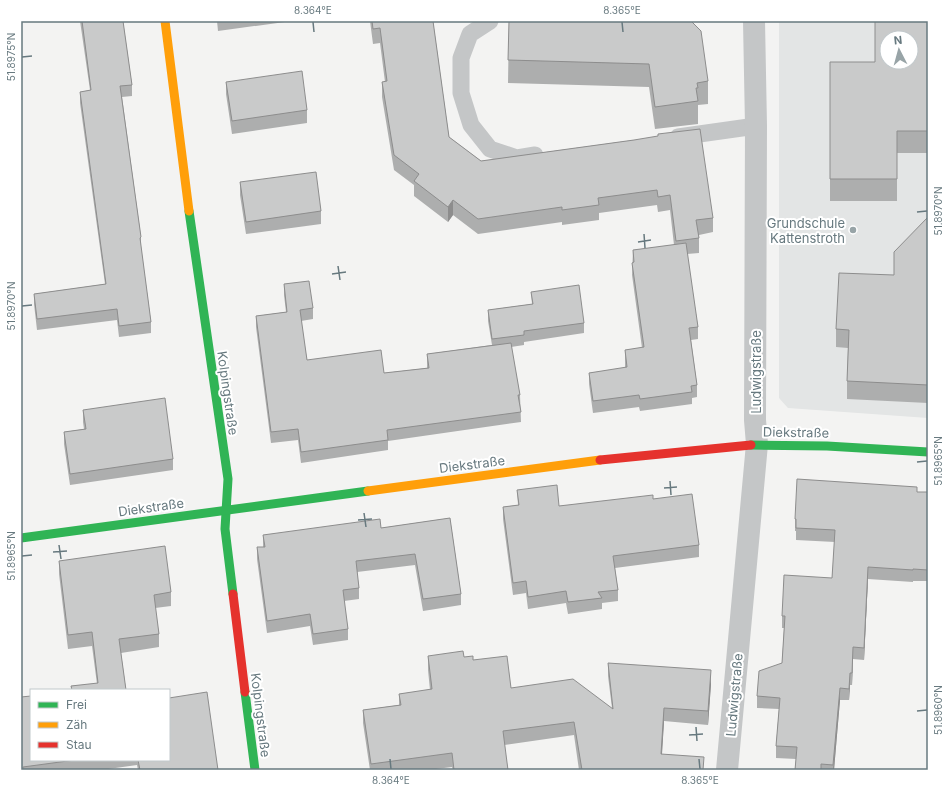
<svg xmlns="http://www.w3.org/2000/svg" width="949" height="791" font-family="Inter,sans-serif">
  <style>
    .built { fill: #e3e5e5; fill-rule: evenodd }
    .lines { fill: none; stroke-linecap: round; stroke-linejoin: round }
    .lane { stroke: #c4c6c7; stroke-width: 17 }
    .street { stroke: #c4c6c7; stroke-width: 22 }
    .fast { stroke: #30b455; stroke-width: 9 }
    .slow { stroke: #ff9f0a; stroke-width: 9 }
    .jam { stroke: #e5322d; stroke-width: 9 }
    .wall { fill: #adaeae }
    .shaded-wall { fill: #8d8d8d }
    .building { fill: #c9caca; stroke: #8d8d8d; fill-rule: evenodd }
    .ticks { fill: none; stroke: #67797f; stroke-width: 1.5 }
    .poi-dot { fill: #98a4a7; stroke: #fff; stroke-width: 1.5 }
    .labels { text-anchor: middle; stroke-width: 4; stroke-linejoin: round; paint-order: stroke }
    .poi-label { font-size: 13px; fill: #67797f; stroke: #fff; text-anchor: end }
    .street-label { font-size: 13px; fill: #67797f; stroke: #fff }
    .neatline { fill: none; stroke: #67797f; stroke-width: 1.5 }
    .ticks-label { font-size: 10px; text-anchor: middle; fill: #67797f }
  </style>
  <rect width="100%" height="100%" fill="#f3f3f2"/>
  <path class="built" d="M779,21H928V418L788,408L779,398ZM887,38H911V62H887Z"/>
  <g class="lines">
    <g class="lane">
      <path d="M490,21L470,34L461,58V93L471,125L490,149L517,158L535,155"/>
      <path d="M678,137L756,126"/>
    </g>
    <path class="street" d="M727,770L757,444L755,420L756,126L754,21"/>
    <g class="fast">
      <path d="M189,211L228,479L225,529L233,594"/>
      <path d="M751,445L827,446L928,452"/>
      <path d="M21,538L368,491"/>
      <path d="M245,692L255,770"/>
    </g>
    <g class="slow">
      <path d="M165,21L189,211"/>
      <path d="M368,491L600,460"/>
    </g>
    <g class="jam">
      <path d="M600,460L751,445"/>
      <path d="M233,594L245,692"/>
    </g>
  </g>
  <g class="wall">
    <path d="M80,21H123L132,85V96L122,97L141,237V247L151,322V333L119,337L117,320L37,330L34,304V294L105,284L80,103V92L90,90Z"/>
    <path d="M217,21H292L218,31Z"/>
    <path d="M370,21H433L449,137L481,161L634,140L713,218V232L699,235V253L687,254L698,327V339L691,340L697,385V397L692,398V404L640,411L639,407L593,413L589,384V373L625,368V350L642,348L632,275L633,250L674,245L670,210L658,212L657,205L599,213V220L562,225V222L478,234L453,215L448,222L414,196V185L394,170L382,97V82H385L380,43L373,44Z"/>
    <path d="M509,21L708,81V104L698,105V124L655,129L649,87L508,83Z"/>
    <path d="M928,21V153H897V201H830V62H875Z"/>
    <path d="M226,82L307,110V123L232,134L226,94Z"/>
    <path d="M240,182L321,211V224L246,234L240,195Z"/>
    <path d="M928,217V403L847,399V381L848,348L836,347V329L894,275Z"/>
    <path d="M284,284L313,308V319L301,321L307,360L384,373L427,368V354L492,345L488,321V310L532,304L531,292L584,323V333L524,342V345L511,347L520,395L521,422L388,441V450L301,463L298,440L271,443L256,327V316L286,312L284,295Z"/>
    <path d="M83,410L173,459V470L70,485L64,444V432L84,429L83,422Z"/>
    <path d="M517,490L559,506L653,499L699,545V557L615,568L618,590V601L602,603V609L568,614L566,603L528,609L526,593L513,595L503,519V507L518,505Z"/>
    <path d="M917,492H928V581H913V582L868,579L864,660L853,659L852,685H850L849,700H840L834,770H795L796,759L776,758V746L779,709L757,708V696L782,663L784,628H782V616L832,578L835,542L796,540V531H795V519Z"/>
    <path d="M450,518L461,594V605L423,611L415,565L357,572L359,588V599L344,601L348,629V640L313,645L310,626L267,633L257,559V547H263V535L381,528Z"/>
    <path d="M59,561L171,592V606L155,608L159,634V647L121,653L126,690H71V686L97,684L92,646L68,649L59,574Z"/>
    <path d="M428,656L464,657L473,660L511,688L612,708L608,676V663L711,684L708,725L664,721L662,755L704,770H579L574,735L504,745L508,770H453L452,767L428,770H370L363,723V710L399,705V694L430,690L428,670Z"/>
    <path d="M31,696V760H169L218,770H138L137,765L101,770H21Z"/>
  </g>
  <g class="shaded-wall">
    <path d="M453,200V215L448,222V207Z"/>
    <path d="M868,567V579L864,660V648Z"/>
    <path d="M853,647V659L852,685V673Z"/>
    <path d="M711,670V684L708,725V711Z"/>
    <path d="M850,673V685L849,700V689Z"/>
    <path d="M840,688V700L834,770H833Z"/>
    <path d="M664,708V721L661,768V754Z"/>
  </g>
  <g class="building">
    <path d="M82,21H123L132,85L120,86L141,237L140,238L151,322L119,326L117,309L37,319L34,294L106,284L80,92L91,90Z"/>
    <path d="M372,21H433L449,137L481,161L634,140L658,136V134L700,129L713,218L696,220L699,238L676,241L670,195L658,197L657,190L598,198L599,205L562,210V207L478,219L453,200L448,207L414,181L419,174L394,155L382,82L387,81L380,28L373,29Z"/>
    <path d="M509,21H691L701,31L708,81L697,83L698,88H696L698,101L655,107L649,64L508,60Z"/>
    <path d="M875,21H928V131H897V179H830V62H875ZM887,38H911V62H887Z"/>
    <path d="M302,71L307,110L232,121L226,82Z"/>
    <path d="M316,172L321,211L246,222L240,182Z"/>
    <path d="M928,217V385L847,381L849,330L836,329L839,273L894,275V252Z"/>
    <path d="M686,243L698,327L689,328L697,385L691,386L692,392L640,399L639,395L593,401L589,373L627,367L625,350L644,347L632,263L634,262L633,250Z"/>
    <path d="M309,281L313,308L300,310L307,360L381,350L384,373L429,368L427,354L511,343L520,395H518L521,412L387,430L388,440L301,452L298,429L271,432L256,316L287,312L284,284Z"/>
    <path d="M579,285L584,323L524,331V335L492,339L488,310L533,304L531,292Z"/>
    <path d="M165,398L173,459L70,474L64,432L86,429L83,410Z"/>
    <path d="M797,479L917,487V492H928V570L913,569V570L868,567L864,648L853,647L852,673H850L849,689L840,688L833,765L821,764V770H795L797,747L776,746L780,698L757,696L759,671L782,663L785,616H782L784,575L832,578L835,530L796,528V519H795Z"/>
    <path d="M557,485L559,506L653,495V499L692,494L699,545L613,556L618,590L598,592L602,598L568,602L566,591L528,597L526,581L513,583L503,507L519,505L517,490Z"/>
    <path d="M450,518L461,594L423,599L415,554L356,561L359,588L343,590L348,629L313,634L310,614L267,621L257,547H265L263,535L380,519L381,528Z"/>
    <path d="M165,546L171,592L154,595L159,634L119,639L126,690H72L71,686L98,683L92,632L68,635L59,561Z"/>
    <path d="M463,651L464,657L473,656V660L507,656L511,688L573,679L613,709L608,663L711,670L708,711L664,708L661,754L704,757L703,770H582L574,722L503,731L508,770H454L452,753L371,764L363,710L401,705L399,694L432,689L428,656Z"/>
    <path d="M207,692L218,770H140L138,760H169V698Z"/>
    <path d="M31,696V760H75L23,767V770H21V697Z"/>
  </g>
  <path class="ticks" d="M313,22L314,32M622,22L623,32M22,57L32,56M917,212L927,211M644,234L645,248M638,242L651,240M338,266L340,280M332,274L346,272M22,306L32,305M917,462L927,461M670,481L671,495M664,488L677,487M364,513L366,527M358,520L372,519M59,545L61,559M53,552L67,551M22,556L32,555M917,711L927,710M696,727L697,741M689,735L703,734M390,759L391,769M699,759L700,769"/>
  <circle class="poi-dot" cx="853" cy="230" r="4"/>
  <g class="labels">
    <g class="poi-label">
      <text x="845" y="228">Grundschule<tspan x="845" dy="15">Kattenstroth</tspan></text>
    </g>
    <g class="street-label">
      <text transform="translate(756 372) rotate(-90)" y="5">Ludwigstraße</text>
      <text transform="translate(228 393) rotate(82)" y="5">Kolpingstraße</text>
      <text transform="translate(796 432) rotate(1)" y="5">Diekstraße</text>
      <text transform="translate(472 464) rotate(-7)" y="5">Diekstraße</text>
      <text transform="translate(151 507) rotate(-8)" y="5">Diekstraße</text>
      <text transform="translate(734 695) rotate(-85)" y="5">Ludwigstraße</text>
      <text transform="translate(261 715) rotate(83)" y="5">Kolpingstraße</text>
    </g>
  </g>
  <rect width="949" height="791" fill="none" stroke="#ffffff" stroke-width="44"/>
  <rect x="30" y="689" width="140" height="72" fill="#ffffff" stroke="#c2c9cc"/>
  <rect x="38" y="702" width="20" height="6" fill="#30b455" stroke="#c2c9cc"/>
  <text x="66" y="709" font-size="12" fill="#67797f">Frei</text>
  <rect x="38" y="722" width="20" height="6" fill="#ff9f0a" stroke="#c2c9cc"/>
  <text x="66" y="729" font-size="12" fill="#67797f">Zäh</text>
  <rect x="38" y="742" width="20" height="6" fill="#e5322d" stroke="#c2c9cc"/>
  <text x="66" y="749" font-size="12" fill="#67797f">Stau</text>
  <g transform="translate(899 50) rotate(354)"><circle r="19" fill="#ffffff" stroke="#c2c9cc"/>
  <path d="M0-3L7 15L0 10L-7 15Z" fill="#98a4a7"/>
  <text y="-6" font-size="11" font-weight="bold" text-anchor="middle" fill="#67797f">N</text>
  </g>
  <rect x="22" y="22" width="905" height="747" class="neatline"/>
  <g class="ticks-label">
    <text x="313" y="14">8.364°E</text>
    <text x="622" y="14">8.365°E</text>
    <text transform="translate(11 57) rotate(-90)" y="4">51.8975°N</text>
    <text transform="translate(938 211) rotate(-90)" y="4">51.8970°N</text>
    <text transform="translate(11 306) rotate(-90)" y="4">51.8970°N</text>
    <text transform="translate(938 461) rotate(-90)" y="4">51.8965°N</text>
    <text transform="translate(11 556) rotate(-90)" y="4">51.8965°N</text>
    <text transform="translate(938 710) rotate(-90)" y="4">51.8960°N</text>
    <text x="391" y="784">8.364°E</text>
    <text x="700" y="784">8.365°E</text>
  </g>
</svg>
